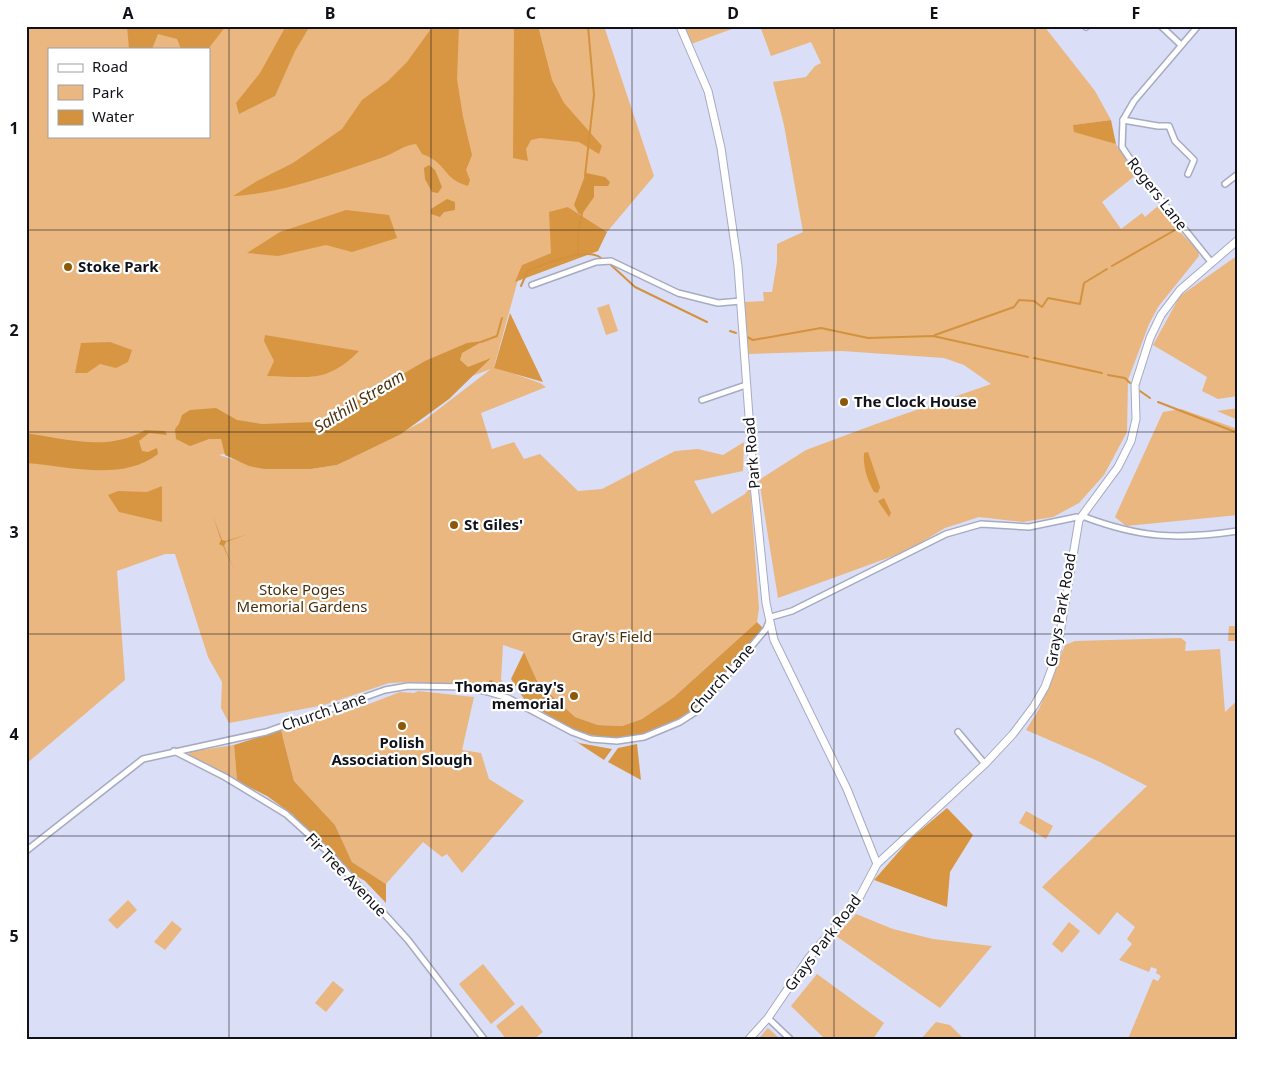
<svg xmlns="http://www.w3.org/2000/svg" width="1264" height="1065" font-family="'Noto Sans',sans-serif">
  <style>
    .green { fill: #e9b77f; fill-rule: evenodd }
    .forest { fill: #d89643 }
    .water { fill: #d3923e }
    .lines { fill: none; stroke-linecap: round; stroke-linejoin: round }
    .stream { stroke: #d3923e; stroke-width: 2 }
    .street-casing { stroke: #a7abc2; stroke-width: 8 }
    .secondary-casing { stroke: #a7abc2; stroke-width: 9 }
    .street { stroke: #fff; stroke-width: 5 }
    .secondary { stroke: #fff; stroke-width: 7 }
    .grid { fill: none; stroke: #101119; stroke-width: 1; stroke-opacity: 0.55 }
    .poi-dot { fill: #8d5908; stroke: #fff; stroke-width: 2 }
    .labels { text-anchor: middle; stroke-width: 4.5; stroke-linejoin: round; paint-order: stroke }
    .street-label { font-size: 15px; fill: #101119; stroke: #fff }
    .poi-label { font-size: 15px; font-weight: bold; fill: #101119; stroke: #fff; text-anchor: start }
    .park-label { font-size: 15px; fill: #4a2f0c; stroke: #fff }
    .water-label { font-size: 16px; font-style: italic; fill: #4d310e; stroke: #fff }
    .neatline { fill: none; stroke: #101119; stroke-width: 2 }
    .grid-label { font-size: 16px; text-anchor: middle; font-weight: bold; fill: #101119 }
  </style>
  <rect width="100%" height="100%" fill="#dadef6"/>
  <g class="green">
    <path d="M26,26H604L654,176L607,232L568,207L551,253L522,265L494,367L540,383L546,387L481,413L492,449L514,442L524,459L540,454L578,491L602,489L675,451L698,449L723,455L744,442L743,471L694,481L712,514L745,494L750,487L759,608L757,622L674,697L642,719L622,726L598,725L575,717L538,683L524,652L503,645L501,679L506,688L504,693L477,688L415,682L389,683L324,705L229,723L221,708L222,682L208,657L175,554H165L117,571L125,680L26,764ZM49,49H209V136H49ZM491,369L422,422L337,465L311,469H264L219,455L328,429Z"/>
    <path d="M684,26H740L691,44Z"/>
    <path d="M760,26H1044L1095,91L1111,120L1074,125L1116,144L1136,175L1102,202L1121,229L1142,213L1145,217L1159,205L1174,226L1198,250L1199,256L1158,307L1149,324L1128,380L1127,432L1104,475L1079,503L1053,517L1023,522L979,517L945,528L907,551L778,598L759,480L806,450L876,424L991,384L964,365L944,358L842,351L747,354L744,302L764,301L763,292H772L777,262V244L803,232L784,125L773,82L806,77L815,66L821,63L811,42L771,56Z"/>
    <path d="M1238,255V396L1218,399L1202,391L1207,377L1153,345L1180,296Z"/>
    <path d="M609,304L618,331L606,335L597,308Z"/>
    <path d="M1238,408V420L1217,411Z"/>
    <path d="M1181,409L1238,429V515L1126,526L1115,517L1163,412Z"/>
    <path d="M1229,626H1238V641H1228Z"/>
    <path d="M1181,638L1186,642L1185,651L1220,649L1225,712L1238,700V1039H1128L1153,979L1158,981L1161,976L1156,973L1157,969L1151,967L1149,972L1119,960L1132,944L1127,939L1135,927L1117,912L1099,935L1042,887L1147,786L1098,761L1026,730L1039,709L1065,645L1075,641Z"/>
    <path d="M418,691L474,697L462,750L481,753L489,779L524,801L462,873L447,854L442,857L423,842L386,884L352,862L335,825L294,781L281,730L369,704L400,692L414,693Z"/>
    <path d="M234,745L237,781L190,758L189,752Z"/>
    <path d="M1026,811L1053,826L1046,839L1019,823Z"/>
    <path d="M128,900L137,910L117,929L108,920Z"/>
    <path d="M856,914L893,929L933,939L992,946L940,1008L836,936Z"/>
    <path d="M172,921L182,929L165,950L154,942Z"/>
    <path d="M1069,922L1080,931L1062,953L1052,944Z"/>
    <path d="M483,964L515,1004L491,1024L459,984Z"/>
    <path d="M817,974L884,1023L873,1039H825L791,1006Z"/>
    <path d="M333,981L344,990L326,1012L315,1003Z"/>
    <path d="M522,1005L543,1032L534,1039H506L496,1026Z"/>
    <path d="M936,1022L950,1025L964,1039H921Z"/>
    <path d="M768,1028L780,1039H758Z"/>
  </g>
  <g class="forest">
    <path d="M127,26H226L208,49H181L177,39L158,34L152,49H129Z"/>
    <path d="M286,26H310L295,51L275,96L239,114L236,103L260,73Z"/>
    <path d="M433,26H459L457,79L463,117L472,155L466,170L470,180L468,186C442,179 448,163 422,154L416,144C403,145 394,154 381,158C340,172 276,195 233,196L257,181L293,163L342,129L362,100L388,81L407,62Z"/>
    <path d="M514,26H538L552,80L564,103L602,146L599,154L579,142L540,138L531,140L526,149L528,161L513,158Z"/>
    <path d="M1111,120L1116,144L1074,132L1073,125Z"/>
    <path d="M568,207L607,232L598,251L515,282L522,265L551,253L549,212Z"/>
    <path d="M346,210L389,215L397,238L352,252L326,245L278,256L247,253L280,232Z"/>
    <path d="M510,313L543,382L494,368Z"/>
    <path d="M265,335L359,351C327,383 310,377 267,376L274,361L264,341Z"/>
    <path d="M110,342L132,350L128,362L116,368L100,364L87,373H75L81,343Z"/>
    <path d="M868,452L880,487L878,493L874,492C867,479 863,467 864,453Z"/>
    <path d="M162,486V522L119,512L108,495L118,491L147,492Z"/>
    <path d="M884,498L891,513L889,517L878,501Z"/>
    <path d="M757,622L764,629L696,707L675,721L644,734L612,739L576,732L526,702L511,679L524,652L538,683L575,717L598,725L622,726L642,719L674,697Z"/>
    <path d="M281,730L294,781L335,825L352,862L386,884V903L365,881L341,867L292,814L267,796L237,781L234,745Z"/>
    <path d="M572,739L579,743L612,749L604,760Z"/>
    <path d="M637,744L641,780L608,762L618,748Z"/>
    <path d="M947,808L973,835L950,872L947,907L874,880L910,839Z"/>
  </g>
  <g class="water">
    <path d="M429,165L435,170L442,187L438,193L432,192L425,179L424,168Z"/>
    <path d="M586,173L605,177L610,182L608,186H594V197L582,214H579L574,205Z"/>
    <path d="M447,199L455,202V210L444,212L440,217L431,214V209Z"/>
    <path d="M483,341L462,353L460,360L468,367L491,358L449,399L401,434L337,465L311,469H264L249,466L225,455L221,439H209L190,446L176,439L175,429L179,424L182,415L190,410L216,408L237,420L262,424L317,422L328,418L425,361L467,343Z"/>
    <path d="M145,430L165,431L167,435L149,433L139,441L142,451L148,452L157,448L158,454C122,482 68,466 26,463V433C66,439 109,452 145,430Z"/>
    <path d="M213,516L222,540L226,541L248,534L226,542L224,546L234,569L223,546L219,544L195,553L219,544L221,540Z"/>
    <path d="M491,680L505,687L503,691L478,687Z"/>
  </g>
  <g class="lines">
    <g class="stream">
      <path d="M585,176L594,95L588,26"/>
      <path d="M578,254V232L582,213"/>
      <path d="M611,265L635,287L707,322"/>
      <path d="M1112,266L1175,230"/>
      <path d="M521,286L528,270C545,265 586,246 601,258"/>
      <path d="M730,331L736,333"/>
      <path d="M935,335L1014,307L1019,300L1034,301L1042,307L1048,298L1080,304L1084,283L1107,269"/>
      <path d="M747,337L753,340L821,328L868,338L933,336L1028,357"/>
      <path d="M481,342L497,336L502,318"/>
      <path d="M1034,358L1102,373"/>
      <path d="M1108,375L1125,378L1130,383"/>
      <path d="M1140,391L1150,398"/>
      <path d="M1158,402L1238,433"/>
    </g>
    <defs>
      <g id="street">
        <path d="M1161,26L1181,45"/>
        <path d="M1198,26L1134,101L1123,120L1122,147L1141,175L1211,262"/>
        <path d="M1086,27L1087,26"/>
        <path d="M1123,120L1158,126H1169L1175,141L1194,160L1188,174"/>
        <path d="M1225,184L1238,174"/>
        <path d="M532,285L596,262L611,261L678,293L718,303L741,301"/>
        <path d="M702,400L746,385"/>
        <path d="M1082,516C1140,538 1176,540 1238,531"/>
        <path d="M958,732L985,764"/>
        <path d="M174,751L225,777L286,814L328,852L408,940L484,1039"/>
        <path d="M26,851L143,759L266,732L385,690L408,686L468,687L488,692L508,698L572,732L591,739L617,741L644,737L680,722L697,711L766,629L771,617L792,611L946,534L981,524L1029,527L1077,517L1079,520"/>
        <path d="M768,1018L790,1039"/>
      </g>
      <g id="secondary">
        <path d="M680,26L708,91L721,148L738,266L754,485L766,603L774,640L847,789L877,864"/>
        <path d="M749,1039L768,1018L808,959L859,898L877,864L985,764L1013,734L1034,706L1045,687L1056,657L1079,520L1118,467L1131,441L1136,419L1135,385L1150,338L1161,315L1180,290L1238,240"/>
      </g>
    </defs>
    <use href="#street" class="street-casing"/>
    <use href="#secondary" class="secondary-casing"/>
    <use href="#street" class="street"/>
    <use href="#secondary" class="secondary"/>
  </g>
  <path class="grid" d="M229,26V1039M431,26V1039M632,26V1039M834,26V1039M1035,26V1039M26,230H1238M26,432H1238M26,634H1238M26,836H1238"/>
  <g class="poi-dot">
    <circle cx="68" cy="267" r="5"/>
    <circle cx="844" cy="402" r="5"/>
    <circle cx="454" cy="525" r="5"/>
    <circle cx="574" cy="696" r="5"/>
    <circle cx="402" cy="726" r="5"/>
  </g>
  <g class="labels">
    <g class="street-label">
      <text transform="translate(1157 194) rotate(52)" y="5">Rogers Lane</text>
      <text transform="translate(752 453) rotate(-95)" y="5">Park Road</text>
      <text transform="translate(1061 610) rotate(-80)" y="5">Grays Park Road</text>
      <text transform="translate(722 679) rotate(-48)" y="5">Church Lane</text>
      <text transform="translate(324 712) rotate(-19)" y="5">Church Lane</text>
      <text transform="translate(346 875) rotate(46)" y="5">Fir Tree Avenue</text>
      <text transform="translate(823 943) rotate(-53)" y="5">Grays Park Road</text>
    </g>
    <g class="poi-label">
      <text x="78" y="272">Stoke Park</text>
      <text x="854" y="407">The Clock House</text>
      <text x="464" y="530">St Giles'</text>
      <text x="564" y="692" text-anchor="end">Thomas Gray's<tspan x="564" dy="17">memorial</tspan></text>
      <text x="402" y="748" text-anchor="middle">Polish<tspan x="402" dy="17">Association Slough</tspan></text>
    </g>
    <g class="park-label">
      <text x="302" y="595">Stoke Poges<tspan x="302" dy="17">Memorial Gardens</tspan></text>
      <text x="612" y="642">Gray's Field</text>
    </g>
    <g class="water-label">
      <text transform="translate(359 401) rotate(-32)" y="6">Salthill Stream</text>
    </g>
  </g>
  <rect width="1264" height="1065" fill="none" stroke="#ffffff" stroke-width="55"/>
  <rect x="48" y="48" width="162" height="90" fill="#ffffff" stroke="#9fa0a3"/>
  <rect x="58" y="64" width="25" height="8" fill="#ffffff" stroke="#9fa0a3"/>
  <text x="92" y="72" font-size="15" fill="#101119">Road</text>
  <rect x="58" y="85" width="25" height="15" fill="#e9b77f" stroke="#9fa0a3"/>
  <text x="92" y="98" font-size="15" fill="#101119">Park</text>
  <rect x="58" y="110" width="25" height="15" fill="#d3923e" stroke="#9fa0a3"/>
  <text x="92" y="122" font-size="15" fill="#101119">Water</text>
  <rect x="28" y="28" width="1208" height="1010" class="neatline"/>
  <g class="grid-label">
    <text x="128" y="19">A</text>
    <text x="330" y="19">B</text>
    <text x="531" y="19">C</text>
    <text x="733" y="19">D</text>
    <text x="934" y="19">E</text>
    <text x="1136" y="19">F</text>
    <text x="14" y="134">1</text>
    <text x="14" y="336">2</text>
    <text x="14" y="538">3</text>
    <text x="14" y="740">4</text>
    <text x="14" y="942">5</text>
  </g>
</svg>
